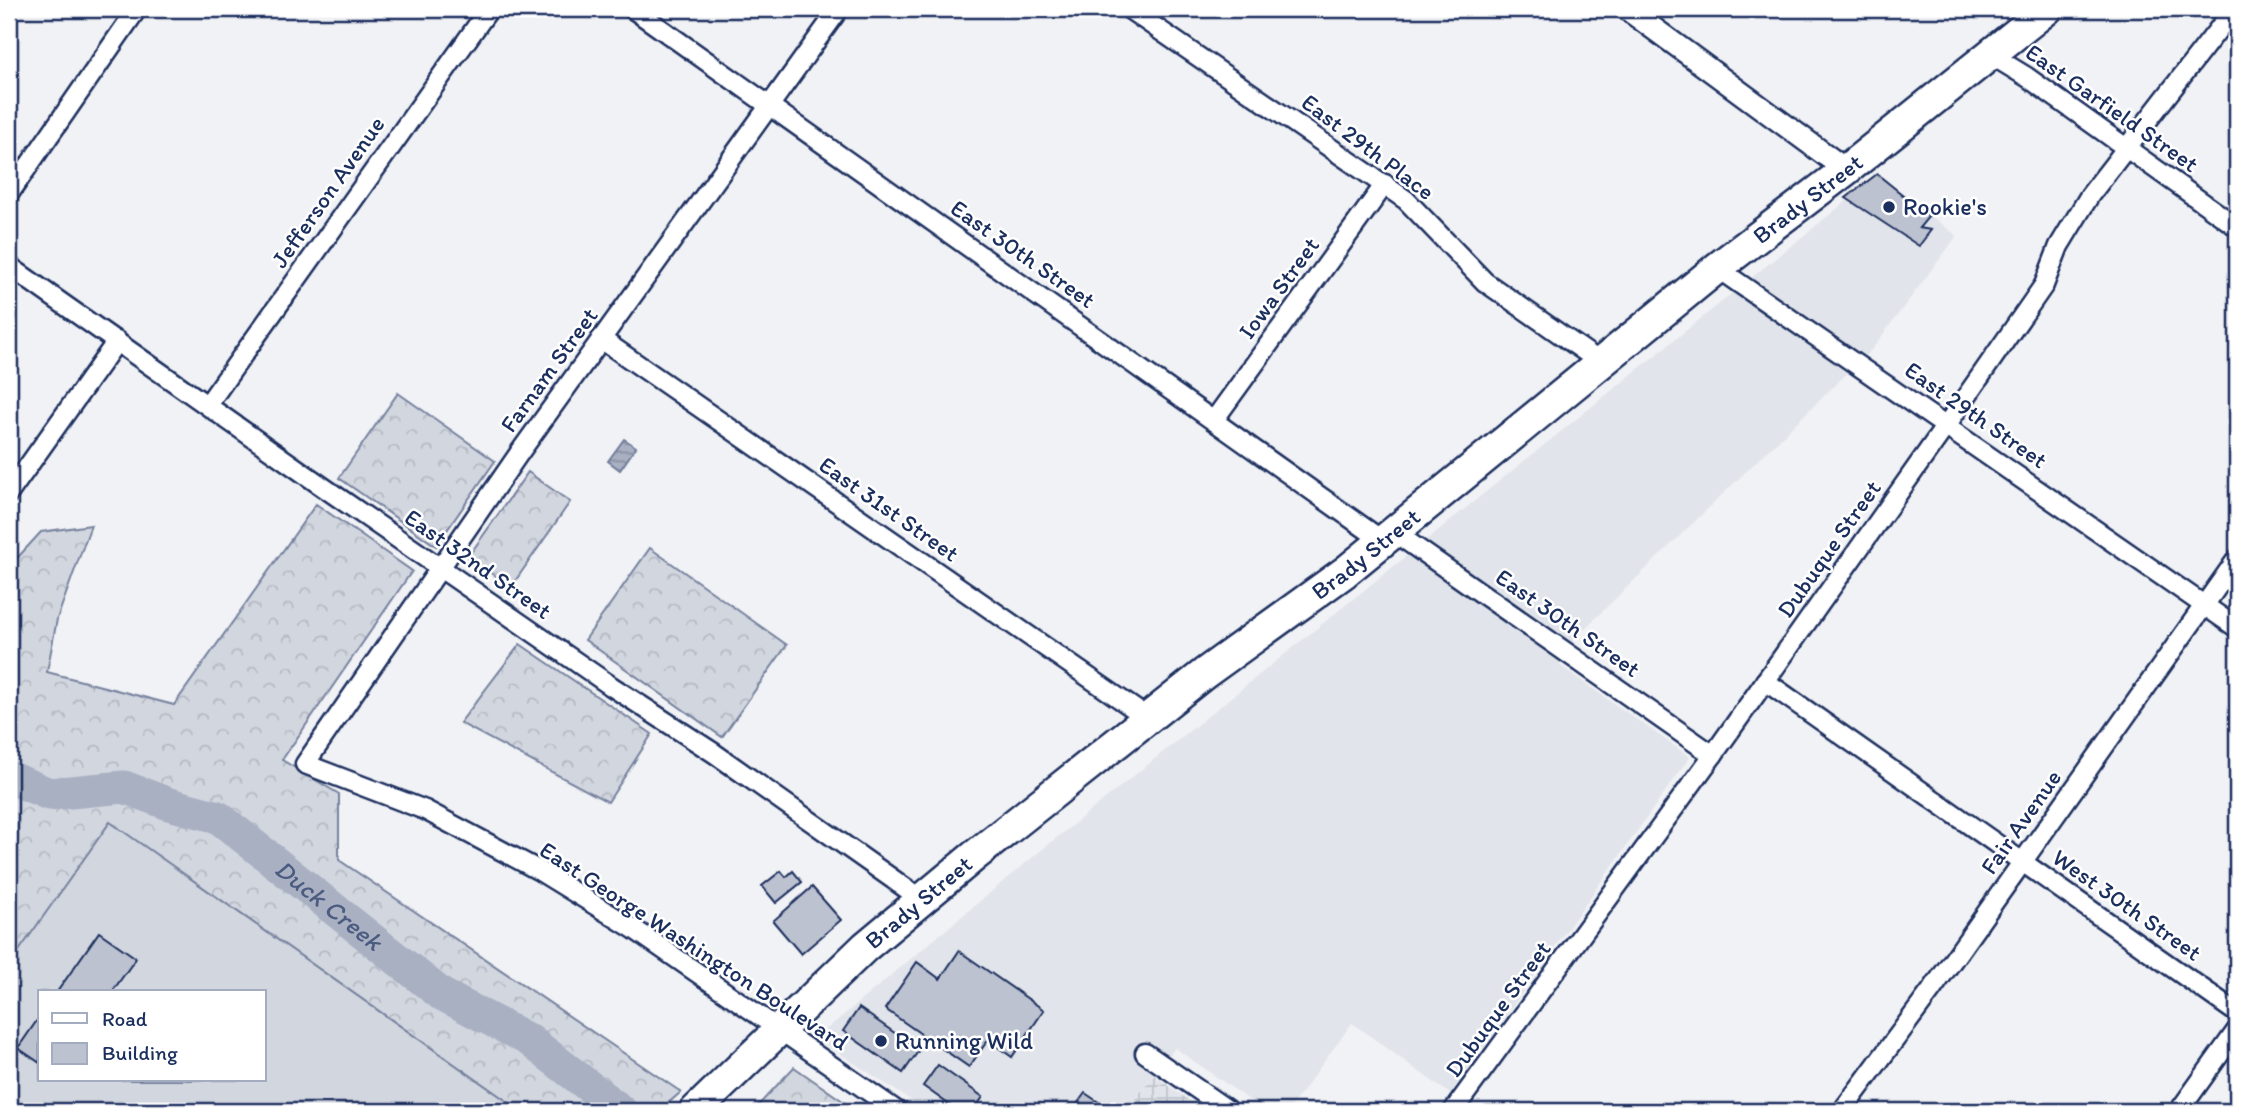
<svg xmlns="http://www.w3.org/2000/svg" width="2246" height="1120" font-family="Itim,sans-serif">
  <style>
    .built { fill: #e1e4ea }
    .industrial { fill: url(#industrial-grid) }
    .forest { fill: url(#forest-crowns); stroke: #76829e; stroke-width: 2 }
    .pitch { fill: #d2d6df; stroke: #76829e; stroke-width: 2; fill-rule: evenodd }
    .water { fill: url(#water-rules); stroke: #707c9a; stroke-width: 2 }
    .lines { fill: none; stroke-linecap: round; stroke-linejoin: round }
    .river { stroke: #a8b0c2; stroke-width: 33 }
    .building { fill: #bcc2d0; stroke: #1b2f5e; stroke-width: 2 }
    .minor-casing { stroke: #1b2f5e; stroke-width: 23 }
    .tertiary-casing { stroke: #1b2f5e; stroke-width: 26 }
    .trunk-casing { stroke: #1b2f5e; stroke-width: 35 }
    .minor { stroke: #fff; stroke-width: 18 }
    .tertiary { stroke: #fff; stroke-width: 21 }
    .trunk { stroke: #fff; stroke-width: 30 }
    .poi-dot { fill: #1b2f5e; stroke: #fff; stroke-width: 2.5 }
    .labels { text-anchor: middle; stroke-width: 5; stroke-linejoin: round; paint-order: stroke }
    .street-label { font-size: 24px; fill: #1b2f5e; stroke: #fff }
    .poi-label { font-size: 24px; fill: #1b2f5e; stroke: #fff; text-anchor: start }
    .water-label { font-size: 26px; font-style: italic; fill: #4c5c81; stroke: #fff }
  </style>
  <defs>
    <pattern id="industrial-grid" width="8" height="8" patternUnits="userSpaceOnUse" patternTransform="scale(1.75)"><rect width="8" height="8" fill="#e1e4ea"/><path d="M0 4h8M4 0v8" fill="none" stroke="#c0c4cb"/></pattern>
    <pattern id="forest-crowns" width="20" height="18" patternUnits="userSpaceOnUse" patternTransform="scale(1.75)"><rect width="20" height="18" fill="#d2d6df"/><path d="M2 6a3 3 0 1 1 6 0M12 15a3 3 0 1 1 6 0" fill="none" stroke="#b4b8c2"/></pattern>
    <pattern id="water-rules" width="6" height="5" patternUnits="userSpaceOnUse" patternTransform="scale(1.75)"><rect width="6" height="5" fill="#a8b0c2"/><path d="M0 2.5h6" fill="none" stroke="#8890a1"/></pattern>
  </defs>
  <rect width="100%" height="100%" fill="#f1f2f5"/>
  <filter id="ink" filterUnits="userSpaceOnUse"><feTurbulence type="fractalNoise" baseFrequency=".0143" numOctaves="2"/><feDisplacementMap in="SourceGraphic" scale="14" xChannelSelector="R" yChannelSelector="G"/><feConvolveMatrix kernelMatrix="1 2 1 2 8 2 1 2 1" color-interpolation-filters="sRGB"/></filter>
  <g filter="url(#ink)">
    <path class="built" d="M1879,175L1957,236L1872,349L1575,638L1559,665L1690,757L1450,1094L1352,1023L1288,1111H1265L1175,1048L1153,1074L1127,1111H927L816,1038L1033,857Z"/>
    <path class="industrial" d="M1153,1074L1203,1111H1127Z"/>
    <g class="forest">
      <path d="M398,393L495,461L436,546L339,478Z"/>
      <path d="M528,472L570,502L511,587L468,557Z"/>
      <path d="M316,504L412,571L282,760L339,794V860L681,1092L659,1111H521L188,877L9,983V567L41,532L91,525L57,619L47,672L174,705Z"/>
      <path d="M650,548L787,645L722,737L585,640Z"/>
      <path d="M520,644L652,734L608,802L460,723Z"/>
      <path d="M794,1067L857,1111H753Z"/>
    </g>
    <path class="pitch" d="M110,822L521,1111H9V965ZM40,992H264V1080H40Z"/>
    <path class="water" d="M624,439L636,447L620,470L608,461Z"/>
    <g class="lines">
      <path class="river" id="s1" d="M9,777L49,794L124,787L169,804L218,817L441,994L529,1040L621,1111"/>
    </g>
    <g class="building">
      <path d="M1877,174L1929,216L1919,228L1931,230L1919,246L1846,198Z"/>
      <path d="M781,871L786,877L793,871L802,882L776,903L762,886Z"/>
      <path d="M812,887L841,920L801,954L773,921Z"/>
      <path d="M99,932L136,958L112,992H57Z"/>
      <path d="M959,951L1044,1010L1012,1057L988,1040L969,1067L885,1009L917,962L940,979Z"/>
      <path d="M859,1008L919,1050L903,1073L843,1031Z"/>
      <path d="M40,1016V1063L18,1048Z"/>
      <path d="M938,1065L983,1097L973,1111H958L923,1086Z"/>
      <path d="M1085,1093L1112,1111H1072Z"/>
    </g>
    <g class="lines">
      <defs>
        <g id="minor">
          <path d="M633,9L1383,541"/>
          <path d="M839,9L520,452L305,764L425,810L538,870L634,929L897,1111"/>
          <path d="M1129,9L1406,200L1485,282L1600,362"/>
          <path d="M1991,55L2027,77L2237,227"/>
          <path d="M9,194L137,9"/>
          <path d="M9,266L316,482L611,686L714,753L921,899"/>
          <path d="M1717,268L2237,628"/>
          <path d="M601,339L1149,719"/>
          <path d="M208,404L489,9"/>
          <path d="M1214,420L1385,184"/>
          <path d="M9,493L117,341"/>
          <path d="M1394,532L1713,755"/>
          <path d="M1765,681L2237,1013"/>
          <path d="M1145,1053L1229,1111"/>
          <path d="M1453,1111L1713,755L1945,427L2044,285L2059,246L2090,195L2234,9"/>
          <path d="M1842,1111L1931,991L2237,559"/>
          <path d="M2179,1111L2237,1030"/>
        </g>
        <path id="tertiary" d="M1627,9L1846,170"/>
        <g id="trunk">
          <path id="s2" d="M695,1111L865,947L973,857L1205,673L1345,572L1717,268L1846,170L2047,9"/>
        </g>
      </defs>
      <use href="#minor" class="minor-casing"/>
      <use href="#tertiary" class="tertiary-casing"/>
      <use href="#trunk" class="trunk-casing"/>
      <use href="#minor" class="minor"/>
      <use href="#tertiary" class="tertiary"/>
      <use href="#trunk" class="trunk"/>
    </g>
  </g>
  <g class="poi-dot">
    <circle cx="1889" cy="207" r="7"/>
    <circle cx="881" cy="1041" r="7"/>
  </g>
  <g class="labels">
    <g class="street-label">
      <text transform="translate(2112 108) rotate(35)" y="8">East Garfield Street</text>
      <text transform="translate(1368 147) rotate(37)" y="8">East 29th Place</text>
      <text transform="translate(328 192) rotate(-55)" y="8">Jefferson Avenue</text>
      <text dy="8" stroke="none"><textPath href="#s2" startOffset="1440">Brady Street</textPath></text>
      <text transform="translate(1023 254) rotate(35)" y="8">East 30th Street</text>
      <text transform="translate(1279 288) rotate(-54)" y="8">Iowa Street</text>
      <text transform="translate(549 370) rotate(-54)" y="8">Farnam Street</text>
      <text transform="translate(1976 415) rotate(35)" y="8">East 29th Street</text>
      <text transform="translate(889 509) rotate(35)" y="8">East 31st Street</text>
      <text transform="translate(1829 549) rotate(-55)" y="8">Dubuque Street</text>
      <text dy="8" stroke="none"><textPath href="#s2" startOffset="873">Brady Street</textPath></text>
      <text transform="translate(478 564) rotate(35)" y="8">East 32nd Street</text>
      <text transform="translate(1568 623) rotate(35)" y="8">East 30th Street</text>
      <text transform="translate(2021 822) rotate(-55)" y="8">Fair Avenue</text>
      <text dy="8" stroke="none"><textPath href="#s2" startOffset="306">Brady Street</textPath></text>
      <text transform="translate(2127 905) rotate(35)" y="8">West 30th Street</text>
      <text transform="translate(694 946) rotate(33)" y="8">East George Washington Boulevard</text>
      <text transform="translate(1498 1009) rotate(-54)" y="8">Dubuque Street</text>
    </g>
    <g class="poi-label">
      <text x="1903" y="215">Rookie's</text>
      <text x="895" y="1049">Running Wild</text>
    </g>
    <g class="water-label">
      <text dy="9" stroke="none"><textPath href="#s1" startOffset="359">Duck Creek</textPath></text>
    </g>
  </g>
  <rect width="2246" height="1120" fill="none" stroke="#fff" stroke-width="35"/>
  <rect x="18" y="18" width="2211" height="1085" fill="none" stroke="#1b2f5e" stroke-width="2.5" filter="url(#ink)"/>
  <rect x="38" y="990" width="228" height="91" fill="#ffffff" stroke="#a4acbf" stroke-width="2"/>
  <rect x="52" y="1013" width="35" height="10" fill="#ffffff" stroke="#a4acbf" stroke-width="2"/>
  <text x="102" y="1026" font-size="21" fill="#1b2f5e">Road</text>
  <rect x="52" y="1043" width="35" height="21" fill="#bcc2d0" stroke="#a4acbf" stroke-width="2"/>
  <text x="102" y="1060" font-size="21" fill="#1b2f5e">Building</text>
</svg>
